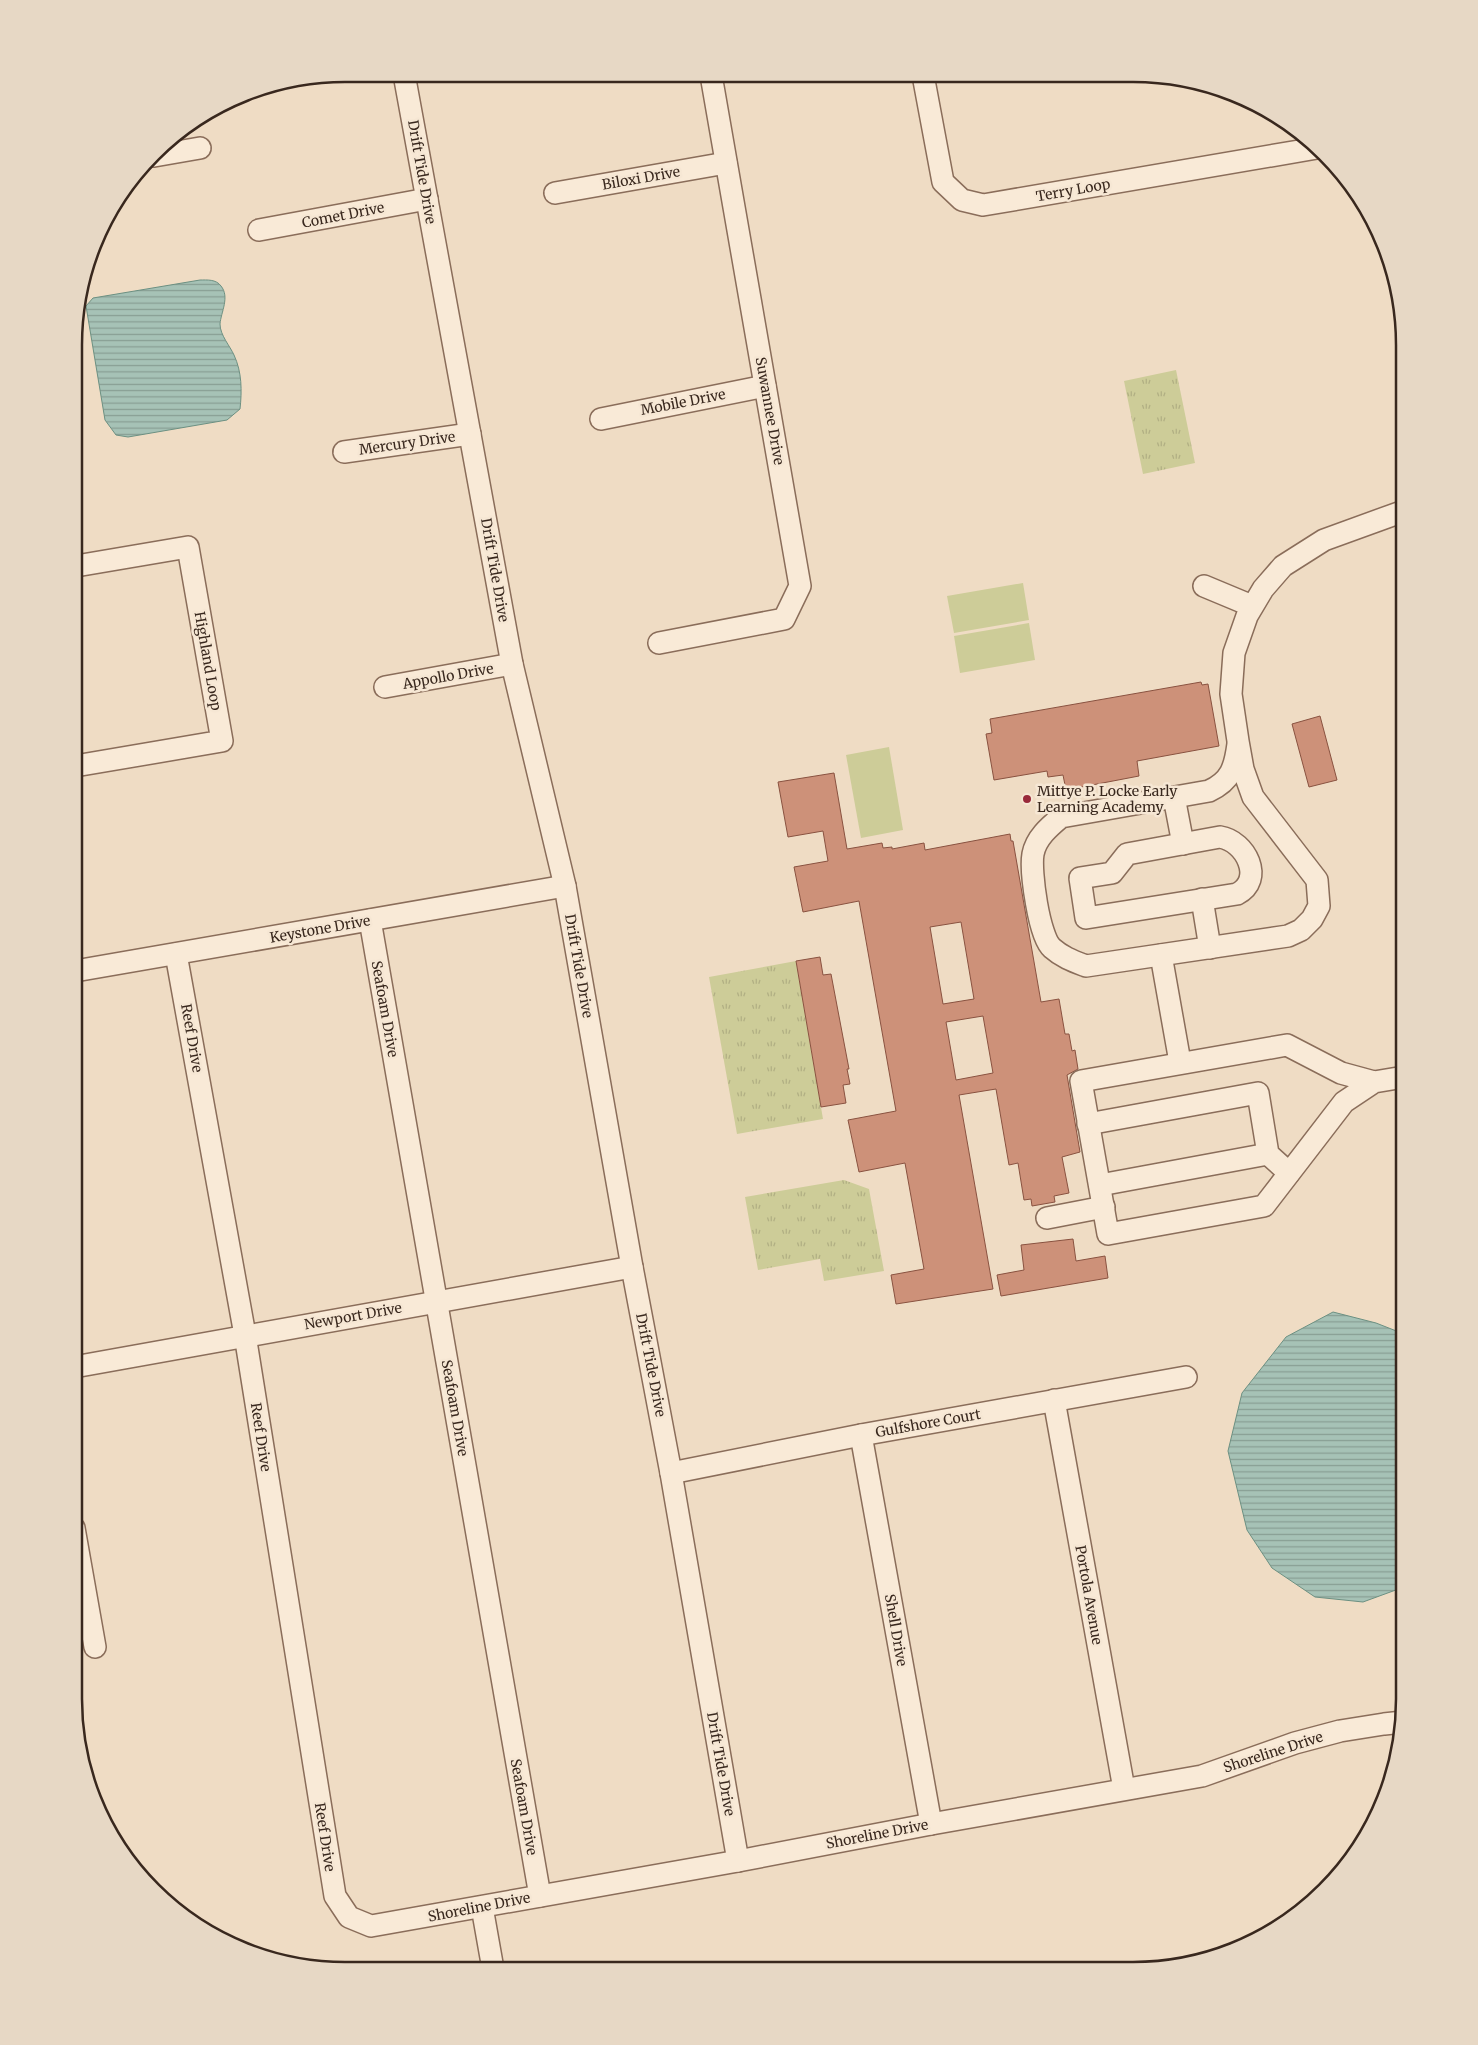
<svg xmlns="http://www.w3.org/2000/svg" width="1478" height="2045" font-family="Merriweather,serif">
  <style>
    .park { fill: url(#park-tufts) }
    .pitch { fill: #cdcc98 }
    .water { fill: url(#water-rules); stroke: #6c9082 }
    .building { fill: #cd9179; stroke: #895240; fill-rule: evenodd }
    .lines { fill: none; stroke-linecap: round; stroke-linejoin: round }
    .minor-casing { stroke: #8a6d5a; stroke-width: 24 }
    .minor { stroke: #f9ead7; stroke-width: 21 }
    .poi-dot { fill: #99293a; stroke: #f6e7d4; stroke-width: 2 }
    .labels { text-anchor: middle; stroke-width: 5; stroke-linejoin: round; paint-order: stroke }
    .street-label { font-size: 14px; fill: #39281e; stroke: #f6e7d4 }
    .poi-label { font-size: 14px; fill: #39281e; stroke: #f6e7d4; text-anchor: start }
    .rim { fill: none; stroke: #39281e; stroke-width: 2.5 }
  </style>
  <defs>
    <pattern id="park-tufts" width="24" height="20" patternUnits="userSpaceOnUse" patternTransform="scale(1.25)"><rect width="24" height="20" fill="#cdcc98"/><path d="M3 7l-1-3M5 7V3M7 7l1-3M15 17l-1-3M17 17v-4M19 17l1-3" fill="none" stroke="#b1af83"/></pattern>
    <pattern id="water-rules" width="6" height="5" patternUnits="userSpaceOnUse" patternTransform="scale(1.25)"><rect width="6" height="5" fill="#a6c2b6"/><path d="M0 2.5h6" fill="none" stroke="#889e93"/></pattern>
  </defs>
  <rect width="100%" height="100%" fill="#efdcc4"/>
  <g class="park">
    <path d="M1176,370L1195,463L1143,474L1124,381Z"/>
    <path d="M796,961L823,1119L737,1134L709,977Z"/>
    <path d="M844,1180L869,1189L884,1271L824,1281L820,1259L758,1270L745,1197Z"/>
  </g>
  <g class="pitch">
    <path d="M1023,583L1029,620L954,633L947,596Z"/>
    <path d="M1029,623L1035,660L960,673L954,636Z"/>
    <path d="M889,747L903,830L861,838L846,755Z"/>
  </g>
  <g class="water">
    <path d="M200,280C207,280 216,279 221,286C230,297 221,312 220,324C220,335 230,346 234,355C242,372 242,391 240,409L227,420L128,437L116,435L105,420L86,306L93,298Z"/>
    <path d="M1333,1312L1376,1323L1404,1334V1587L1363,1602L1315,1597L1272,1568L1247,1530L1228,1451L1242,1393L1286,1337Z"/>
  </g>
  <g class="building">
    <path d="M1201,682L1202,685L1208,684L1219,746L1137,761L1139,776L1066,790L1063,775L1048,777L1047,771L994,780L986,734L992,733L990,719Z"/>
    <path d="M1320,716L1337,780L1309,787L1292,724Z"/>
    <path d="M834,773L847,849L882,843L883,848L892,847V849L924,843L925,850L1010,834L1011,841H1013L1041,1002L1059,999L1065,1034H1069L1072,1051L1075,1050L1078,1069L1067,1075L1080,1152L1062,1157L1069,1193L1054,1196L1055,1202L1032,1206L1031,1199L1024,1200L1018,1163L1009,1165L996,1089L959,1095L993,1289L896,1304L891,1275L924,1269L905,1163L859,1172L848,1120L896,1111L859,901L803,912L794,867L828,861L823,831L788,837L778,782ZM961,922L974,999L943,1004L930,927ZM983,1016L993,1073L956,1080L946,1022Z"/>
    <path d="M820,957L823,975L831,974L849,1069H847L850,1084L843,1085L846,1103L821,1107L796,961Z"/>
    <path d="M1073,1239L1076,1261L1105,1256L1108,1278L1001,1296L997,1275L1024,1270L1021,1245Z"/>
  </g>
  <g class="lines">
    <defs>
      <g id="minor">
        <path d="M404,74L512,664L565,886L632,1267L671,1473L738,1861"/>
        <path d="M923,75L943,182L962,200L983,205L1317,148"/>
        <path d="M154,156L200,148"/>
        <path d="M555,193L726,163"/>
        <path d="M259,230L427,199"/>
        <path d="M601,419L765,386"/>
        <path d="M344,452L470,434"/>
        <path d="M1204,586L1252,606"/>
        <path d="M659,643L784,619L800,586L711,75"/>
        <path d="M385,687L512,664"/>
        <path d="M1238,741L1243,769L1253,797L1317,880L1319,906L1312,919L1301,930L1288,936L1086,966C1073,961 1062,957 1052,948C1039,937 1030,871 1033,854C1036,838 1049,827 1061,817L1209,791C1231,781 1235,767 1238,744V741L1231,694L1234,653L1247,616L1263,589L1283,566L1324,540L1404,511"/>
        <path d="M75,766L222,741L188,547L76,566"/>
        <path d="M1174,797L1183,844"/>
        <path d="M1220,837C1246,841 1265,880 1237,894L1086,918L1080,878L1112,873L1127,854Z"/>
        <path d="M1202,899L1210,948"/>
        <path d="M370,920L540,1896"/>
        <path d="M176,954L245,1335L335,1896L349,1917L371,1926L738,1861L931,1824L1202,1776L1295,1743L1340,1731L1384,1724L1403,1722"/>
        <path d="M1161,955L1180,1062"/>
        <path d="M75,971L565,886"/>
        <path d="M1374,1082L1341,1073L1287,1045L1081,1081L1108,1234L1264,1206L1344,1102L1374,1082L1404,1077"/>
        <path d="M1088,1124L1258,1093L1268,1154L1289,1173"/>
        <path d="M1100,1185L1268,1154"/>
        <path d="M1047,1218L1104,1207"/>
        <path d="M74,1367L632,1267"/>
        <path d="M1054,1400L1124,1789"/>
        <path d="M861,1435L931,1824"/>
        <path d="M671,1473L861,1435L1186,1377"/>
        <path d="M74,1528L95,1647"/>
        <path d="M482,1907L493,1969"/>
      </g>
    </defs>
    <use href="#minor" class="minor-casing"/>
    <use href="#minor" class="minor"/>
  </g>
  <circle class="poi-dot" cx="1027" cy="799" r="5"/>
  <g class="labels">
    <g class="street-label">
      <text transform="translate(422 172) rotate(80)" y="5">Drift Tide Drive</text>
      <text transform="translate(641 178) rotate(-10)" y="5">Biloxi Drive</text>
      <text transform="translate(1073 190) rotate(-10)" y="5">Terry Loop</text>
      <text transform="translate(343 215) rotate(-11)" y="5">Comet Drive</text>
      <text transform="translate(683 402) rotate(-11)" y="5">Mobile Drive</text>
      <text transform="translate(770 411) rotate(80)" y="5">Suwannee Drive</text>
      <text transform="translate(407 443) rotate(-8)" y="5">Mercury Drive</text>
      <text transform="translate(495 570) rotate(80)" y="5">Drift Tide Drive</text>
      <text transform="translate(208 661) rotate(80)" y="5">Highland Loop</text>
      <text transform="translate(448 676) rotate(-10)" y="5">Appollo Drive</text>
      <text transform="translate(320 929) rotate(-10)" y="5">Keystone Drive</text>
      <text transform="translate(579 966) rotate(80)" y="5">Drift Tide Drive</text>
      <text transform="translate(385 1009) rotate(80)" y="5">Seafoam Drive</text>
      <text transform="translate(192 1038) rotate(80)" y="5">Reef Drive</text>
      <text transform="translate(353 1316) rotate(-10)" y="5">Newport Drive</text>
      <text transform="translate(651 1365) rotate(79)" y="5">Drift Tide Drive</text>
      <text transform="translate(455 1408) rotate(80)" y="5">Seafoam Drive</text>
      <text transform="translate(928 1423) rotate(-10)" y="5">Gulfshore Court</text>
      <text transform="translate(261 1437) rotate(81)" y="5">Reef Drive</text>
      <text transform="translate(1089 1595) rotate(80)" y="5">Portola Avenue</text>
      <text transform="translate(896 1630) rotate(80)" y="5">Shell Drive</text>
      <text transform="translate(1273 1752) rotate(-18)" y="5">Shoreline Drive</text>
      <text transform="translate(721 1764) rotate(80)" y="5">Drift Tide Drive</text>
      <text transform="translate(524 1807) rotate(80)" y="5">Seafoam Drive</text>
      <text transform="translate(877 1834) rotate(-11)" y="5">Shoreline Drive</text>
      <text transform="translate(325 1837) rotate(81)" y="5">Reef Drive</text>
      <text transform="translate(479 1907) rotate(-11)" y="5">Shoreline Drive</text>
    </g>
    <g class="poi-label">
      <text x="1037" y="796">Mittye P. Locke Early<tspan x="1037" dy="16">Learning Academy</tspan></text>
    </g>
  </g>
  <path d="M0 0H1478V2045H0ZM345 82H1133A263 263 0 0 1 1396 345V1699A263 263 0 0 1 1133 1962H345A263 263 0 0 1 82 1699V345A263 263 0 0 1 345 82Z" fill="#e7d8c5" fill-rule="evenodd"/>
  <path class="rim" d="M345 82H1133A263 263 0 0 1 1396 345V1699A263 263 0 0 1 1133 1962H345A263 263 0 0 1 82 1699V345A263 263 0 0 1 345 82Z"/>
</svg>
